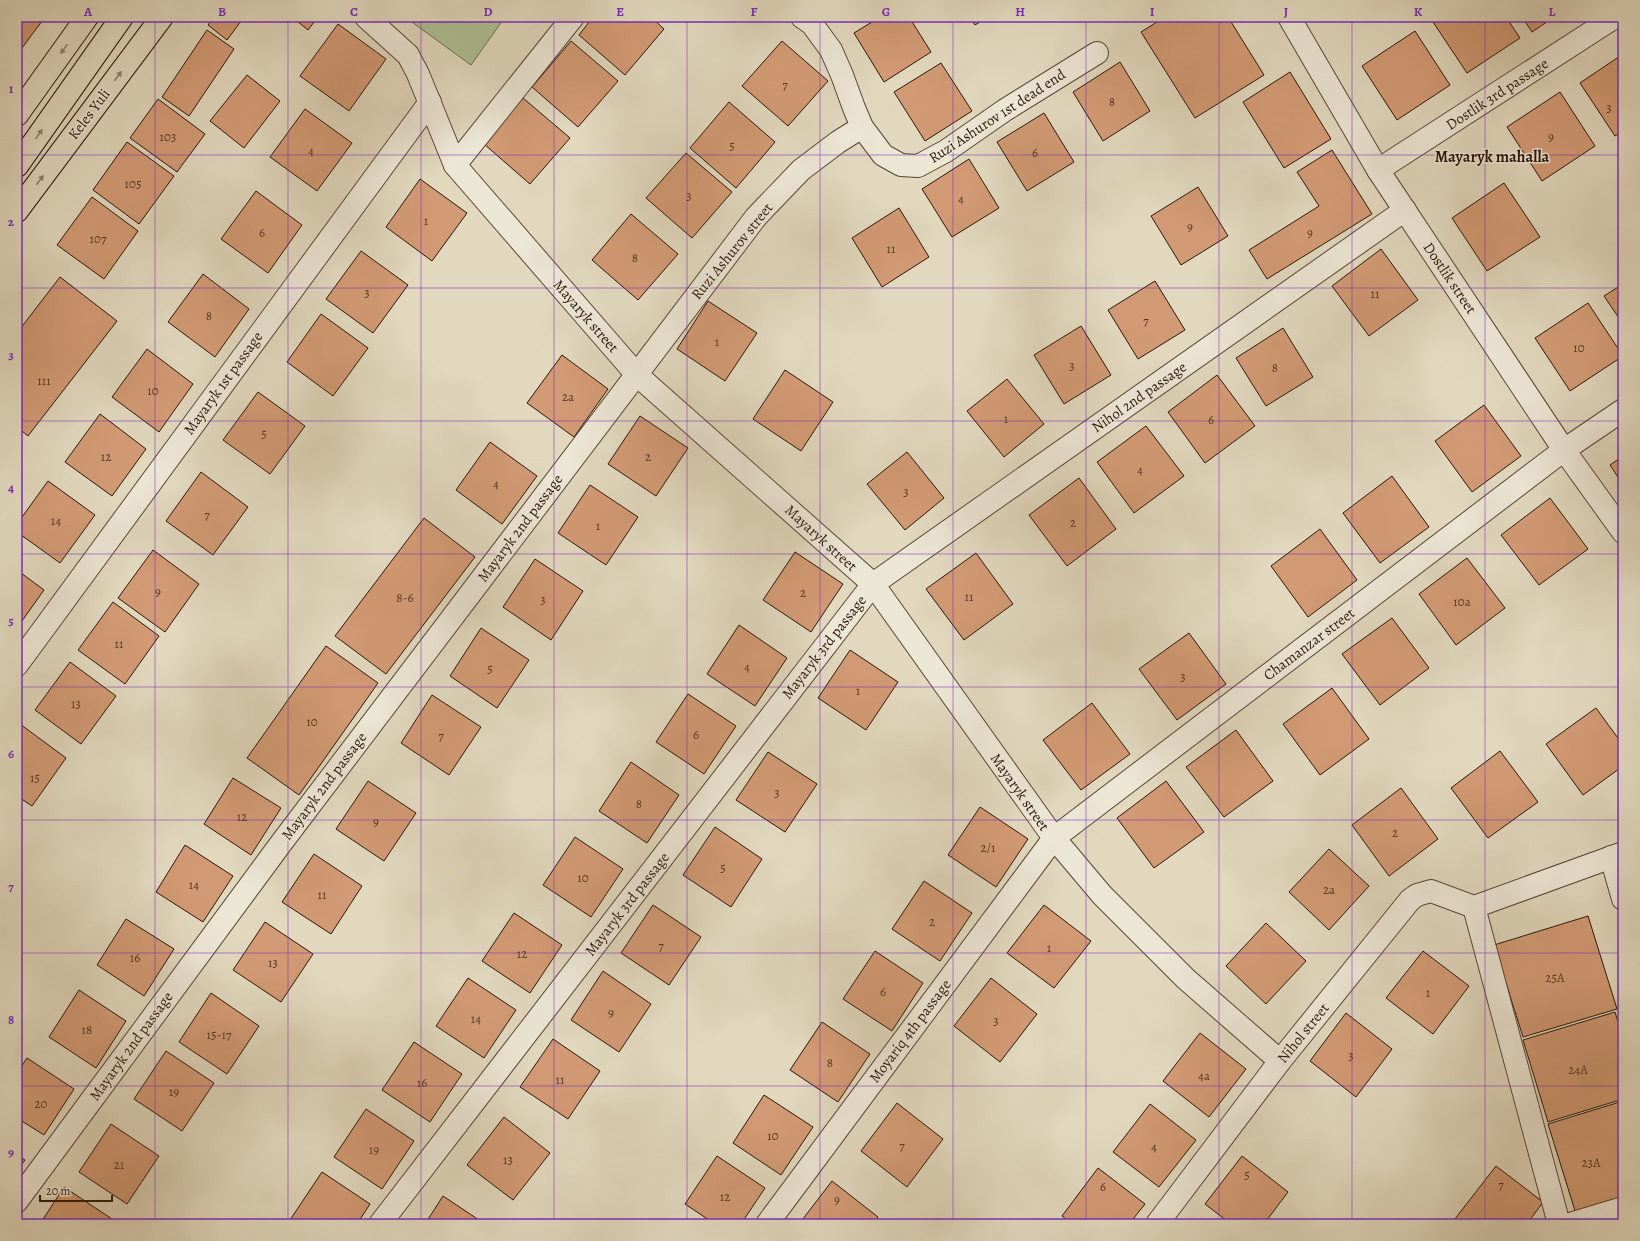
<svg xmlns="http://www.w3.org/2000/svg" width="1640" height="1241" font-family="Alegreya,serif">
  <style>
    .green { fill: #aec095; stroke: #6c6b4f }
    .building { fill: #d29a74; stroke: #2b1609 }
    .lines { fill: none; stroke-linecap: round; stroke-linejoin: round }
    .minor-casing { stroke: #584636; stroke-width: 24 }
    .tertiary-casing { stroke: #584636; stroke-width: 24 }
    .primary-casing { stroke: #2b1609; stroke-width: 24 }
    .minor { stroke: #ece6d5; stroke-width: 22 }
    .tertiary { stroke: #ece6d5; stroke-width: 22 }
    .primary { stroke: #e1d8be; stroke-width: 22 }
    .oneway { fill: #8f816d }
    .grid { fill: none; stroke: #7b2cbf; stroke-width: 1; stroke-opacity: 0.55 }
    .labels { text-anchor: middle; stroke-width: 3; stroke-linejoin: round; paint-order: stroke }
    .number-label { font-size: 13px; fill: #553724 }
    .street-label { font-size: 15px; fill: #2b1609; stroke: #ece6d5 }
    .neighbourhood-label { font-size: 16px; font-weight: bold; fill: #2b1609; stroke: #ece6d5 }
    .neatline { fill: none; stroke: #7b2cbf; stroke-width: 1.5 }
    .grid-label { font-size: 13px; text-anchor: middle; font-weight: bold; fill: #7b2cbf }
  </style>
  <rect width="100%" height="100%" fill="#e1d8be"/>
  <filter id="stains"><feTurbulence type="fractalNoise" baseFrequency=".005" numOctaves="4"/><feColorMatrix values="0 0 0 0 .2 0 0 0 0 .09 0 0 0 0 .02 0 0 0 .5 -.17"/></filter>
  <radialGradient id="worn" r=".72"><stop offset=".6" stop-color="#630" stop-opacity="0"/><stop offset="1" stop-color="#630" stop-opacity=".3"/></radialGradient>
  <path class="green" d="M405,17H505L471,65Z"/>
  <g class="building">
    <path d="M17,17H45L22,48L17,44Z"/>
    <path d="M214,17H244L227,40L208,25Z"/>
    <path d="M292,17H318L308,30Z"/>
    <path d="M593,17H651L664,29L625,75L579,35Z"/>
    <path d="M880,17H909L931,52L884,82L854,33Z"/>
    <path d="M969,17H988L975,25Z"/>
    <path d="M1165,17H1228L1264,75L1195,118L1141,32Z"/>
    <path d="M1435,17H1506L1520,38L1467,73L1431,19Z"/>
    <path d="M1522,17H1554L1532,32Z"/>
    <path d="M338,24L386,59L349,111L300,76Z"/>
    <path d="M207,30L234,49L189,116L162,97Z"/>
    <path d="M1415,31L1450,85L1397,120L1362,66Z"/>
    <path d="M571,41L618,81L578,127L532,87Z"/>
    <path d="M782,41L828,81L788,126L742,86Z"/>
    <path d="M1623,54V131L1615,136L1580,83Z"/>
    <path d="M1120,62L1150,111L1103,141L1073,92Z"/>
    <path d="M941,63L972,111L925,141L894,92Z"/>
    <path d="M1290,72L1331,139L1284,168L1243,102Z"/>
    <path d="M247,75L280,101L244,148L210,121Z"/>
    <path d="M1560,92L1595,146L1542,181L1507,127Z"/>
    <path d="M523,98L570,138L530,184L484,144Z"/>
    <path d="M158,99L205,134L177,172L130,138Z"/>
    <path d="M729,102L775,142L736,188L690,148Z"/>
    <path d="M305,109L352,143L317,191L270,157Z"/>
    <path d="M1044,113L1074,162L1027,191L997,142Z"/>
    <path d="M127,142L174,176L139,224L93,190Z"/>
    <path d="M1332,150L1372,214L1267,279L1249,250L1319,206L1297,172Z"/>
    <path d="M686,153L732,192L692,238L646,198Z"/>
    <path d="M969,159L999,208L952,237L922,189Z"/>
    <path d="M420,179L467,213L432,261L386,227Z"/>
    <path d="M1504,183L1540,237L1487,271L1452,218Z"/>
    <path d="M1198,187L1228,236L1181,265L1151,216Z"/>
    <path d="M256,191L302,225L268,273L221,239Z"/>
    <path d="M92,197L138,231L104,279L57,245Z"/>
    <path d="M899,208L929,257L882,287L852,238Z"/>
    <path d="M631,214L678,254L638,300L592,260Z"/>
    <path d="M1381,249L1418,300L1369,336L1332,286Z"/>
    <path d="M361,251L408,285L373,333L326,299Z"/>
    <path d="M203,274L249,309L215,357L168,322Z"/>
    <path d="M60,277L117,321L28,436L17,427V333Z"/>
    <path d="M1155,281L1185,330L1138,359L1108,310Z"/>
    <path d="M1623,284V324L1604,296Z"/>
    <path d="M708,301L757,333L725,381L677,349Z"/>
    <path d="M1588,303L1623,356L1570,391L1535,338Z"/>
    <path d="M321,314L368,348L333,396L287,362Z"/>
    <path d="M1081,326L1111,375L1064,404L1034,355Z"/>
    <path d="M1283,328L1313,377L1266,406L1236,358Z"/>
    <path d="M147,349L193,384L159,432L112,397Z"/>
    <path d="M562,355L608,389L574,437L527,403Z"/>
    <path d="M785,370L833,402L801,451L753,419Z"/>
    <path d="M1217,375L1255,426L1205,463L1168,412Z"/>
    <path d="M1007,379L1044,424L1004,457L967,411Z"/>
    <path d="M258,392L305,426L270,474L223,440Z"/>
    <path d="M1484,405L1521,456L1472,492L1435,441Z"/>
    <path d="M100,414L146,449L112,496L65,462Z"/>
    <path d="M640,416L688,448L656,496L608,464Z"/>
    <path d="M1146,426L1184,476L1134,513L1097,462Z"/>
    <path d="M490,442L537,476L502,524L456,490Z"/>
    <path d="M907,452L944,498L905,530L867,484Z"/>
    <path d="M1623,456V485L1610,465Z"/>
    <path d="M201,472L248,507L213,555L166,521Z"/>
    <path d="M1392,476L1429,527L1380,563L1343,513Z"/>
    <path d="M1079,478L1116,529L1067,566L1029,515Z"/>
    <path d="M48,481L95,515L60,563L17,532V524Z"/>
    <path d="M590,485L638,517L606,565L558,533Z"/>
    <path d="M1550,498L1588,549L1539,585L1501,535Z"/>
    <path d="M424,518L475,557L386,674L335,636Z"/>
    <path d="M1320,529L1357,580L1308,617L1271,566Z"/>
    <path d="M153,550L199,584L165,632L118,598Z"/>
    <path d="M795,552L843,584L811,632L763,600Z"/>
    <path d="M976,553L1013,604L964,640L926,589Z"/>
    <path d="M1467,558L1505,608L1456,645L1419,594Z"/>
    <path d="M535,559L583,591L551,640L503,607Z"/>
    <path d="M17,570L44,590L17,628Z"/>
    <path d="M113,602L159,636L125,684L78,650Z"/>
    <path d="M1392,618L1429,668L1380,705L1342,654Z"/>
    <path d="M739,625L787,658L755,706L707,674Z"/>
    <path d="M481,628L529,660L497,708L450,676Z"/>
    <path d="M1189,633L1226,684L1177,720L1139,669Z"/>
    <path d="M326,646L378,683L299,795L247,758Z"/>
    <path d="M850,650L898,682L866,730L818,698Z"/>
    <path d="M70,662L116,696L81,744L35,710Z"/>
    <path d="M1332,688L1369,739L1320,775L1283,724Z"/>
    <path d="M688,694L736,726L704,774L656,742Z"/>
    <path d="M432,695L481,727L449,775L401,743Z"/>
    <path d="M1092,703L1130,754L1081,790L1043,740Z"/>
    <path d="M1596,708L1623,745V766L1583,795L1546,744Z"/>
    <path d="M20,724L66,758L32,806L17,796V728Z"/>
    <path d="M1236,730L1273,781L1224,817L1186,767Z"/>
    <path d="M1500,751L1538,802L1488,838L1451,788Z"/>
    <path d="M768,752L817,784L785,832L736,800Z"/>
    <path d="M631,762L679,795L647,843L599,811Z"/>
    <path d="M233,778L281,808L251,855L204,824Z"/>
    <path d="M368,781L416,813L384,861L336,829Z"/>
    <path d="M1166,781L1204,832L1154,868L1117,818Z"/>
    <path d="M1401,788L1438,839L1389,876L1352,825Z"/>
    <path d="M980,807L1028,839L996,887L948,855Z"/>
    <path d="M715,827L762,859L731,907L683,875Z"/>
    <path d="M575,837L623,869L591,917L543,885Z"/>
    <path d="M185,845L233,876L203,922L156,892Z"/>
    <path d="M1329,849L1369,886L1329,930L1289,892Z"/>
    <path d="M314,854L362,886L331,934L282,902Z"/>
    <path d="M924,881L972,913L940,961L892,929Z"/>
    <path d="M653,905L701,937L669,985L621,953Z"/>
    <path d="M1044,905L1091,941L1054,988L1007,953Z"/>
    <path d="M514,913L562,945L530,993L482,961Z"/>
    <path d="M1588,916L1617,1009L1523,1037L1494,945Z"/>
    <path d="M126,919L174,949L144,996L97,965Z"/>
    <path d="M265,922L313,954L281,1002L233,970Z"/>
    <path d="M1266,923L1306,961L1266,1004L1226,966Z"/>
    <path d="M875,951L923,983L892,1031L843,999Z"/>
    <path d="M1423,951L1469,986L1433,1034L1386,998Z"/>
    <path d="M603,971L651,1004L619,1052L571,1020Z"/>
    <path d="M468,978L516,1010L484,1058L436,1026Z"/>
    <path d="M991,978L1037,1014L1000,1062L954,1026Z"/>
    <path d="M79,990L126,1021L96,1068L49,1037Z"/>
    <path d="M211,993L259,1026L227,1074L179,1042Z"/>
    <path d="M1615,1012L1623,1039V1099L1548,1122L1523,1040Z"/>
    <path d="M1346,1013L1392,1049L1356,1097L1310,1061Z"/>
    <path d="M822,1022L870,1054L838,1102L790,1070Z"/>
    <path d="M1200,1033L1246,1069L1209,1117L1163,1081Z"/>
    <path d="M553,1039L600,1071L568,1119L520,1087Z"/>
    <path d="M414,1042L462,1074L430,1122L382,1090Z"/>
    <path d="M166,1051L214,1083L182,1131L134,1099Z"/>
    <path d="M27,1058L74,1089L44,1135L17,1118V1073Z"/>
    <path d="M764,1095L813,1127L781,1175L733,1143Z"/>
    <path d="M1623,1101V1200L1576,1214L1548,1124Z"/>
    <path d="M897,1103L943,1139L907,1187L861,1151Z"/>
    <path d="M1150,1104L1196,1140L1159,1187L1113,1152Z"/>
    <path d="M366,1109L414,1141L382,1189L334,1157Z"/>
    <path d="M504,1117L550,1153L513,1200L467,1165Z"/>
    <path d="M111,1124L159,1156L127,1204L79,1172Z"/>
    <path d="M17,1155L25,1160L17,1171Z"/>
    <path d="M717,1156L765,1188L741,1224H715L685,1204Z"/>
    <path d="M1242,1156L1288,1192L1264,1224H1231L1205,1204Z"/>
    <path d="M1496,1166L1543,1202L1527,1224H1451Z"/>
    <path d="M1098,1168L1145,1204L1129,1224H1072L1062,1216Z"/>
    <path d="M322,1172L370,1204L357,1224H295L290,1220Z"/>
    <path d="M832,1181L878,1217L873,1224H799Z"/>
    <path d="M64,1187L112,1219L109,1224H40Z"/>
    <path d="M443,1196L485,1224H425Z"/>
  </g>
  <g class="lines">
    <defs>
      <g id="minor">
        <path d="M366,17L408,55L418,74L455,165L637,375L873,584L1054,838L1102,895L1186,979L1280,1061"/>
        <path d="M802,17L812,24L831,50L842,75L854,108L862,127L883,155L901,165L918,166L946,151L1005,110L1097,53"/>
        <path d="M1289,17L1378,170L1564,450L1623,532"/>
        <path d="M455,165L573,17"/>
        <path d="M1378,170L1615,17"/>
        <path d="M17,665L430,102"/>
        <path d="M1474,907L1559,1224"/>
        <path d="M17,1201L282,842L756,217L801,170L838,142L862,127"/>
        <path d="M380,1224L873,584L1405,210"/>
        <path d="M767,1224L1054,838L1564,450L1623,410"/>
        <path d="M1570,1224L1623,1208"/>
      </g>
      <g id="tertiary">
        <path d="M1611,857L1623,899"/>
        <path d="M1157,1224L1280,1061L1410,900L1417,895L1431,891L1474,907L1623,853"/>
      </g>
      <g id="primary">
        <path d="M17,115L87,17"/>
        <path d="M17,166L122,17"/>
        <path d="M17,211L162,17"/>
      </g>
    </defs>
    <use href="#minor" class="minor-casing"/>
    <use href="#tertiary" class="tertiary-casing"/>
    <use href="#primary" class="primary-casing"/>
    <use href="#minor" class="minor"/>
    <use href="#tertiary" class="tertiary"/>
    <use href="#primary" class="primary"/>
  </g>
  <defs><path id="oneway-solid" d="M-6-.8H1V-3.2L6.5 0L1 3.2V.8H-6Z"/></defs>
  <g class="oneway">
    <use href="#oneway-solid" transform="translate(64 49) rotate(126)"/>
    <use href="#oneway-solid" transform="translate(118 76) rotate(-53)"/>
    <use href="#oneway-solid" transform="translate(39 134) rotate(-55)"/>
    <use href="#oneway-solid" transform="translate(40 180) rotate(-53)"/>
  </g>
  <path class="grid" d="M155,17V1224M288,17V1224M421,17V1224M554,17V1224M687,17V1224M820,17V1224M953,17V1224M1086,17V1224M1219,17V1224M1352,17V1224M1485,17V1224M17,155H1623M17,288H1623M17,421H1623M17,554H1623M17,687H1623M17,820H1623M17,953H1623M17,1086H1623"/>
  <g class="labels">
    <g class="number-label">
      <text x="785" y="89">7</text>
      <text x="1112" y="106">8</text>
      <text x="1609" y="112">3</text>
      <text x="168" y="141">103</text>
      <text x="1551" y="141">9</text>
      <text x="732" y="150">5</text>
      <text x="311" y="155">4</text>
      <text x="1035" y="157">6</text>
      <text x="133" y="188">105</text>
      <text x="689" y="200">3</text>
      <text x="961" y="203">4</text>
      <text x="426" y="225">1</text>
      <text x="1190" y="231">9</text>
      <text x="262" y="237">6</text>
      <text x="1310" y="237">9</text>
      <text x="98" y="243">107</text>
      <text x="891" y="253">11</text>
      <text x="635" y="262">8</text>
      <text x="367" y="297">3</text>
      <text x="1375" y="298">11</text>
      <text x="209" y="320">8</text>
      <text x="1146" y="325">7</text>
      <text x="717" y="346">1</text>
      <text x="1579" y="352">10</text>
      <text x="1072" y="370">3</text>
      <text x="1275" y="372">8</text>
      <text x="44" y="385">111</text>
      <text x="153" y="395">10</text>
      <text x="568" y="401">2a</text>
      <text x="1006" y="423">1</text>
      <text x="1211" y="424">6</text>
      <text x="264" y="438">5</text>
      <text x="106" y="461">12</text>
      <text x="648" y="461">2</text>
      <text x="1140" y="474">4</text>
      <text x="496" y="488">4</text>
      <text x="906" y="496">3</text>
      <text x="207" y="519">7</text>
      <text x="56" y="525">14</text>
      <text x="1073" y="527">2</text>
      <text x="598" y="530">1</text>
      <text x="158" y="596">9</text>
      <text x="803" y="597">2</text>
      <text x="969" y="601">11</text>
      <text x="405" y="602">8-6</text>
      <text x="543" y="604">3</text>
      <text x="1462" y="606">10a</text>
      <text x="119" y="648">11</text>
      <text x="747" y="671">4</text>
      <text x="490" y="673">5</text>
      <text x="1183" y="681">3</text>
      <text x="858" y="695">1</text>
      <text x="76" y="708">13</text>
      <text x="312" y="726">10</text>
      <text x="696" y="739">6</text>
      <text x="441" y="740">7</text>
      <text x="35" y="782">15</text>
      <text x="777" y="797">3</text>
      <text x="639" y="808">8</text>
      <text x="242" y="821">12</text>
      <text x="376" y="826">9</text>
      <text x="1395" y="837">2</text>
      <text x="988" y="852">2/1</text>
      <text x="723" y="872">5</text>
      <text x="583" y="882">10</text>
      <text x="194" y="889">14</text>
      <text x="1329" y="894">2a</text>
      <text x="322" y="899">11</text>
      <text x="932" y="926">2</text>
      <text x="661" y="950">7</text>
      <text x="1049" y="952">1</text>
      <text x="522" y="958">12</text>
      <text x="135" y="962">16</text>
      <text x="273" y="967">13</text>
      <text x="1555" y="982">25A</text>
      <text x="883" y="996">6</text>
      <text x="1428" y="997">1</text>
      <text x="611" y="1017">9</text>
      <text x="476" y="1023">14</text>
      <text x="996" y="1025">3</text>
      <text x="87" y="1034">18</text>
      <text x="219" y="1039">15-17</text>
      <text x="1351" y="1060">3</text>
      <text x="830" y="1067">8</text>
      <text x="1578" y="1074">24A</text>
      <text x="1204" y="1080">4a</text>
      <text x="560" y="1084">11</text>
      <text x="422" y="1087">16</text>
      <text x="174" y="1096">19</text>
      <text x="41" y="1108">20</text>
      <text x="773" y="1140">10</text>
      <text x="902" y="1150">7</text>
      <text x="1154" y="1151">4</text>
      <text x="374" y="1154">19</text>
      <text x="508" y="1164">13</text>
      <text x="1591" y="1167">23A</text>
      <text x="119" y="1169">21</text>
      <text x="1247" y="1179">5</text>
      <text x="1501" y="1189">7</text>
      <text x="1103" y="1191">6</text>
      <text x="725" y="1201">12</text>
      <text x="837" y="1204">9</text>
    </g>
    <g class="street-label">
      <text transform="translate(1497 94) rotate(-33)" y="5">Dostlik 3rd passage</text>
      <text transform="translate(89 114) rotate(-53)" y="5">Keles Yuli</text>
      <text transform="translate(997 116) rotate(-33)" y="5">Ruzi Ashurov 1st dead end</text>
      <text transform="translate(732 251) rotate(-51)" y="5">Ruzi Ashurov street</text>
      <text transform="translate(1450 278) rotate(56)" y="5">Dostlik street</text>
      <text transform="translate(586 316) rotate(49)" y="5">Mayaryk street</text>
      <text transform="translate(223 383) rotate(-54)" y="5">Mayaryk 1st passage</text>
      <text transform="translate(1139 397) rotate(-35)" y="5">Nihol 2nd passage</text>
      <text transform="translate(520 528) rotate(-53)" y="5">Mayaryk 2nd passage</text>
      <text transform="translate(821 538) rotate(42)" y="5">Mayaryk street</text>
      <text transform="translate(1309 644) rotate(-37)" y="5">Chamanzar street</text>
      <text transform="translate(824 647) rotate(-52)" y="5">Mayaryk 3rd passage</text>
      <text transform="translate(324 786) rotate(-53)" y="5">Mayaryk 2nd passage</text>
      <text transform="translate(1020 792) rotate(55)" y="5">Mayaryk street</text>
      <text transform="translate(627 904) rotate(-52)" y="5">Mayaryk 3rd passage</text>
      <text transform="translate(910 1031) rotate(-53)" y="5">Moyariq 4th passage</text>
      <text transform="translate(1303 1033) rotate(-51)" y="5">Nihol street</text>
      <text transform="translate(131 1046) rotate(-54)" y="5">Mayaryk 2nd passage</text>
    </g>
    <g class="neighbourhood-label">
      <text x="1492" y="162">Mayaryk mahalla</text>
    </g>
  </g>
  <rect width="1640" height="1241" fill="none" stroke="#e1d8be" stroke-width="44"/>
  <path d="M40 1195v6h72v-6" fill="none" stroke="#2b1609" stroke-width="2"/>
  <text x="46" y="1195" font-size="12" fill="#2b1609" stroke="#ece6d5" stroke-width="3" paint-order="stroke">20 m</text>
  <rect x="22" y="22" width="1596" height="1197" class="neatline"/>
  <g class="grid-label">
    <text x="88" y="16">A</text>
    <text x="222" y="16">B</text>
    <text x="354" y="16">C</text>
    <text x="488" y="16">D</text>
    <text x="620" y="16">E</text>
    <text x="754" y="16">F</text>
    <text x="886" y="16">G</text>
    <text x="1020" y="16">H</text>
    <text x="1152" y="16">I</text>
    <text x="1286" y="16">J</text>
    <text x="1418" y="16">K</text>
    <text x="1552" y="16">L</text>
    <text x="11" y="93">1</text>
    <text x="11" y="226">2</text>
    <text x="11" y="359">3</text>
    <text x="11" y="492">4</text>
    <text x="11" y="625">5</text>
    <text x="11" y="758">6</text>
    <text x="11" y="891">7</text>
    <text x="11" y="1024">8</text>
    <text x="11" y="1157">9</text>
  </g>
  <rect width="100%" height="100%" filter="url(#stains)"/>
  <rect width="100%" height="100%" fill="url(#worn)"/>
</svg>
